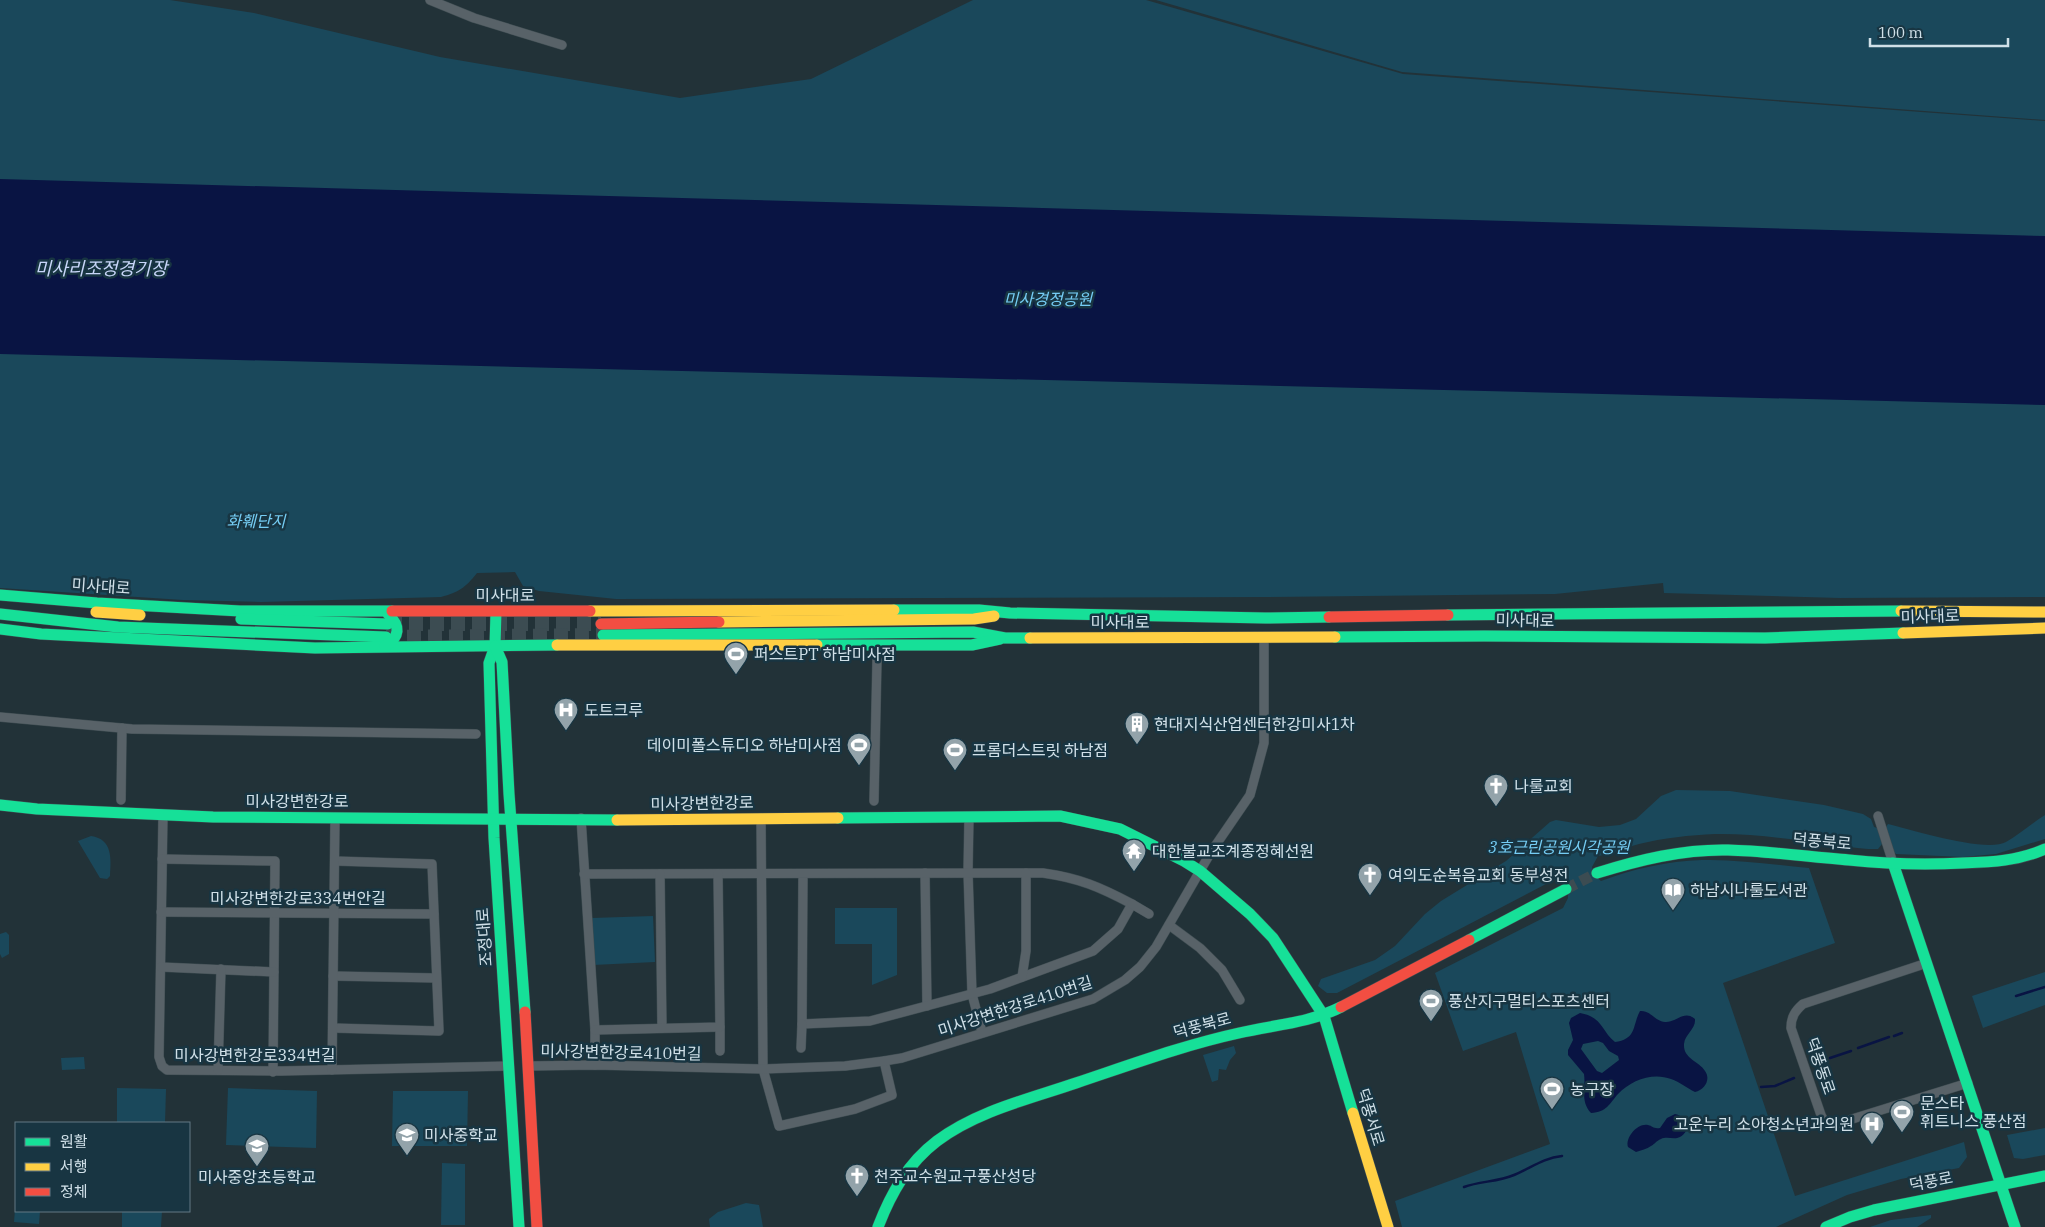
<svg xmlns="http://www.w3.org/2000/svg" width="2045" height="1227" font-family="'IBM Plex Serif','Noto Sans KR',serif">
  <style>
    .green { fill: #1a485b }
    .water { fill: #091443; fill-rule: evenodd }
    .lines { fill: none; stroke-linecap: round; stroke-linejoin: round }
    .stream { stroke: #091443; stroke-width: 2.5 }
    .secondary-tunnel { stroke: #3c4c52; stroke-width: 11; stroke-dasharray: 11 5.5; stroke-linecap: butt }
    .primary-tunnel { stroke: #3c4c52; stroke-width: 14; stroke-dasharray: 14 7; stroke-linecap: butt }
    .street-casing { stroke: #3f4d52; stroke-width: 10 }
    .fast-casing { stroke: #3f4d52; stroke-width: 12 }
    .slow-casing { stroke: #3f4d52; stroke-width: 12 }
    .jam-casing { stroke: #3f4d52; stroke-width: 12 }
    .street { stroke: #586268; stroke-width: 9 }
    .fast { stroke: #16e098; stroke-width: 11 }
    .slow { stroke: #ffcf43; stroke-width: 11 }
    .jam { stroke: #f24e42; stroke-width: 11 }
    .labels { text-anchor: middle; stroke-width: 5; stroke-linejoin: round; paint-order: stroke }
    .park-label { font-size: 16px; font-style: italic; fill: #75cdf4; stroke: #183542 }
    .street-label { font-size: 16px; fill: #d0e0e8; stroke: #183542 }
    .poi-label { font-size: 16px; fill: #d0e0e8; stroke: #183542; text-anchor: start }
    .water-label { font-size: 18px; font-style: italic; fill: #c8d6f9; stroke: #183542 }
  </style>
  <rect width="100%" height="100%" fill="#223238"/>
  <g class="green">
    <path d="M0,0H170L254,13L440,57L680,98L811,79L973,0H1146L1403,74L2045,121V597L1840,598L1664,593L1663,583L1555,594L1269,597L616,599L539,591L523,586L515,572L477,573C465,588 459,592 441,597L261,602L183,600L0,588Z"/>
    <path d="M1156,0H2045V120L1402,72Z"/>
    <path d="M1676,790L1730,791L1824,805L1863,814L1871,819L1874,827L1884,830L1888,824C1912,830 1986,853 2006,842C2020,834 2032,823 2045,815V839L1996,854L1963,857L1896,854L1889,847L1882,844L1878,849H1868C1820,844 1763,833 1715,834C1690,835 1663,838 1639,844C1625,848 1612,854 1598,856L1592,867L1595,876L1601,881C1633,869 1667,861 1702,860C1737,859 1774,865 1809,868L1835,943L1723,983L1795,1196L1964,1142L1967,1157L1959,1168L1901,1179L1847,1195L1776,1227H1402L1395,1201L1550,1144L1516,1032L1463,1051L1435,973L1563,908L1568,898V886L1561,879L1550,880L1546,884L1337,993H1327L1318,986L1321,979L1375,960L1395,946L1425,914L1441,901L1506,861L1550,822L1556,820L1599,827L1620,825L1636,819L1661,796Z"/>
    <path d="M91,836C113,839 111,859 110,876L107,879L100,878L78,841Z"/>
    <path d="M835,908H897V975L872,985V944H835Z"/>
    <path d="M653,916L655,962L593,965L592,918Z"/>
    <path d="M6,932L9,935V954L2,958L0,954V934Z"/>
    <path d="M2045,972V1005L1983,1028L1972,996Z"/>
    <path d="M1234,1046L1236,1053L1230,1060L1226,1070L1219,1069L1218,1080L1212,1082L1203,1055Z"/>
    <path d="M84,1057L85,1069L62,1070L61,1058Z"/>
    <path d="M117,1088L166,1089L165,1123H117Z"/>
    <path d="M228,1088L317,1091L316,1148L226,1145Z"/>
    <path d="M393,1091H468L467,1146H392Z"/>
    <path d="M2045,1128V1155L2023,1159L2014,1158L2007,1135Z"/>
    <path d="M442,1163L465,1164V1225H441Z"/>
    <path d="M16,1197V1211H40L39,1224L14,1222Z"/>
    <path d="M746,1203L759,1205L763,1227H710L709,1219L718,1212Z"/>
    <path d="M122,1211H162L161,1227H122Z"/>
    <path d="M1931,1215V1218L1917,1227H1870L1891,1220Z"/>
  </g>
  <g class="water">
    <path d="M0,179L2045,236V405L0,354Z"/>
    <path d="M1640,1011C1651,1010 1654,1021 1665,1022C1676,1023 1684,1009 1695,1019C1696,1029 1685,1034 1684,1044C1683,1059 1699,1061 1705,1071C1711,1079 1705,1090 1695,1092C1687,1088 1680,1082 1671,1079C1653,1072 1631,1080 1618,1094C1609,1104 1607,1112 1591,1113C1580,1101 1586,1089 1584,1074L1568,1055V1050L1573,1040L1569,1023L1571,1018L1580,1013C1603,1017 1601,1031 1615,1042C1637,1039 1632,1026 1640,1011ZM1598,1041L1603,1043L1609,1051L1618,1056L1619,1060L1602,1073L1597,1071L1581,1049L1583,1044Z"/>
    <path d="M1675,1114C1686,1116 1692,1131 1680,1137C1674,1140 1667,1136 1661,1139C1656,1141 1655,1144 1651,1146C1647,1149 1641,1150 1636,1152L1628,1147C1625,1138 1637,1123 1648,1125C1653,1126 1653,1129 1660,1128L1667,1118Z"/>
  </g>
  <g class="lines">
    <g class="stream">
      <path d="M2016,996L2045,987"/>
      <path d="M1894,1036L1902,1033"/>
      <path d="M1858,1048L1889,1037"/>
      <path d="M1830,1058L1851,1051"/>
      <path d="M1817,1062H1822"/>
      <path d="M1761,1087L1775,1086L1794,1078"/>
      <path d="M1464,1187C1480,1181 1498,1182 1514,1175C1531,1168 1543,1158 1562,1156"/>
    </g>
    <path class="secondary-tunnel" d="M1566,889L1597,873"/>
    <g class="primary-tunnel">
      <path d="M388,624H601"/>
      <path d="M386,637L603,635"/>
    </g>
    <defs>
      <g id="street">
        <path d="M430,0L474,18L562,45"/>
        <path d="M0,717L132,729L476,734"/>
        <path d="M121,800L122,728"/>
        <path d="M874,801L877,660"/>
        <path d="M163,815L159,1057L162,1066L167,1070L281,1071L509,1066"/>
        <path d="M1878,816L1893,863"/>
        <path d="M969,817L968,872L972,994L982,1032"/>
        <path d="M581,818L595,1030V1065"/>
        <path d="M761,818L763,1069L779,1126L855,1109L892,1095L884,1061"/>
        <path d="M162,859L275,861L273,1072"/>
        <path d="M925,873L927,1006"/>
        <path d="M584,874L1043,873C1079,878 1100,887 1132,904L1118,929L1093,951L990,989L870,1021L802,1024L803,874"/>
        <path d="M660,874L662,1028"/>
        <path d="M1132,904L1149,914"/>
        <path d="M161,912L434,914"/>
        <path d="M1169,925L1200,948L1222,970L1240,1000"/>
        <path d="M1927,963L1803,1004C1795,1011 1791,1017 1791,1028L1821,1115L1825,1123L1833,1125L1968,1083"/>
        <path d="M161,967L274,972"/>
        <path d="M333,976L436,978"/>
        <path d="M1022,977L1026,951V873"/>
        <path d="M720,1027V1051"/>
        <path d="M333,1028L439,1031L432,864L335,861"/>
        <path d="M595,1030L720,1027L718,874"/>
        <path d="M801,1048L802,1024"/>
        <path d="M529,1066L595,1065L763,1069L845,1066L884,1061L902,1058L1093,999L1125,980L1140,967L1156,947L1211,852L1250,795L1264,743V638"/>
        <path d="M218,1070L221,969"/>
        <path d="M332,1070L335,818"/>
      </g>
      <g id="fast">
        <path d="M0,595L97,603L240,611H392"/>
        <path d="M894,610H979L1010,613L1265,618L1329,617"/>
        <path d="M496,612L495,646L489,663L494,838L519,1227"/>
        <path d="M0,614L118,627L386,637"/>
        <path d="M1448,615L1901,611"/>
        <path d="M241,619L388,624"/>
        <path d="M0,629L41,634L315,648L557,645"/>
        <path d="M603,635L973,632L1005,638H1030"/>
        <path d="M1335,637L1484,636L1765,638L1903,633"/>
        <path d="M817,645H972L1000,639"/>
        <path d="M385,646C400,637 401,626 388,614"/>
        <path d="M495,646L502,662L509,794L525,1012"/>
        <path d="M0,805L37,809L213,817L617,820"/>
        <path d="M838,818L1060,816L1120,829L1184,861L1200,871L1250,914L1273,938L1324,1016L1353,1113"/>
        <path d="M1893,863L2015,1227"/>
        <path d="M1597,873C1639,860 1683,849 1728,850C1768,851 1809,857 1849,860C1887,864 1925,865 1963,863C1992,862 2018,861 2045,849"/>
        <path d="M1469,940L1566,889"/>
        <path d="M878,1227C891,1193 908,1163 937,1141C977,1111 1029,1099 1076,1083C1130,1065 1184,1045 1239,1033C1273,1025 1310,1023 1341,1007"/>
        <path d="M1826,1227L1850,1217L1874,1210L2045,1176"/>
      </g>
      <g id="slow">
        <path d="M590,611L894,610"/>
        <path d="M1901,611L2045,612"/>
        <path d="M96,612L140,615"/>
        <path d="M719,622L974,619L994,616"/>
        <path d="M1903,633L2045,628"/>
        <path d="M1030,638L1335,637"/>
        <path d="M557,645H817"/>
        <path d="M617,820L838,818"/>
        <path d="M1353,1113L1388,1227"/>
      </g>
      <g id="jam">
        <path d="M392,611H590"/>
        <path d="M1329,617L1448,615"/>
        <path d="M601,624L719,622"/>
        <path d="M1341,1007L1469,940"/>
        <path d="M525,1012L537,1227"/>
      </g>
    </defs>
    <use href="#street" class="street-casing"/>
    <use href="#fast" class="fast-casing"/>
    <use href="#slow" class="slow-casing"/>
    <use href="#jam" class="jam-casing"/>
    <use href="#street" class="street"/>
    <use href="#fast" class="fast"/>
    <use href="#slow" class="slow"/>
    <use href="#jam" class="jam"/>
  </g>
  <defs>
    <symbol id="stadium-pin" viewBox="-11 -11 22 30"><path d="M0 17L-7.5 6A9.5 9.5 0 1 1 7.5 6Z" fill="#93a3aa" stroke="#183542"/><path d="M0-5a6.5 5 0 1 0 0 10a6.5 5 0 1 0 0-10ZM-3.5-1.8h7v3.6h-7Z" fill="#fff"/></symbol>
    <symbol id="hospital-pin" viewBox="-11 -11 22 30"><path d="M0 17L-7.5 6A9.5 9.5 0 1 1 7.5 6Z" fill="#93a3aa" stroke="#183542"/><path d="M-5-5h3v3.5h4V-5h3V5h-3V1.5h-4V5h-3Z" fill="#fff"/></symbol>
    <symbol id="building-pin" viewBox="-11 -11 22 30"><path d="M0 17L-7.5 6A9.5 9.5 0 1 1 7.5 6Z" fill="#93a3aa" stroke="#183542"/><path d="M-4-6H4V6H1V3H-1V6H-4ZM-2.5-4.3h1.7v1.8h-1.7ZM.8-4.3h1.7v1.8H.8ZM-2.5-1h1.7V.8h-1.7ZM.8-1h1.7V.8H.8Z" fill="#fff"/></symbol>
    <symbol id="church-pin" viewBox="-11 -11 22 30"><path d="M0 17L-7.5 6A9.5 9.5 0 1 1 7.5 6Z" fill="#93a3aa" stroke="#183542"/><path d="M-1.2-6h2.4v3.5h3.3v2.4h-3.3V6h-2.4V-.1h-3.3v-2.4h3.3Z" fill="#fff"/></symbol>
    <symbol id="temple-pin" viewBox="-11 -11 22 30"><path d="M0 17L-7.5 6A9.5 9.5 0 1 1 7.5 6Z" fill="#93a3aa" stroke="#183542"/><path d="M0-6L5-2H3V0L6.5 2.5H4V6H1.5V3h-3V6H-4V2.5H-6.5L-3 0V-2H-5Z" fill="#fff"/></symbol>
    <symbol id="library-pin" viewBox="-11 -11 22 30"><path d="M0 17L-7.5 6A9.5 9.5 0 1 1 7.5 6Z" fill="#93a3aa" stroke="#183542"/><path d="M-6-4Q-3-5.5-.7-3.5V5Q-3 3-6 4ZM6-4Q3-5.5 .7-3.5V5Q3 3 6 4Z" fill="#fff"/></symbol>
    <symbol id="school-pin" viewBox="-11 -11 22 30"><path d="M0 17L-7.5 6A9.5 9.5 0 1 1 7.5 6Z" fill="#93a3aa" stroke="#183542"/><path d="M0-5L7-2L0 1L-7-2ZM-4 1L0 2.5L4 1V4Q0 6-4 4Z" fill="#fff"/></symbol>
  </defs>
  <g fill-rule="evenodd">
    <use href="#stadium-pin" x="722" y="640" width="28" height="38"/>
    <use href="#hospital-pin" x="552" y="696" width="28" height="38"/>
    <use href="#building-pin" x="1123" y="710" width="28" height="38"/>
    <use href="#stadium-pin" x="845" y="731" width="28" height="38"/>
    <use href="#stadium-pin" x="941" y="736" width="28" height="38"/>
    <use href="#church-pin" x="1482" y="772" width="28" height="38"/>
    <use href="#temple-pin" x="1120" y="837" width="28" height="38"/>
    <use href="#church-pin" x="1356" y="861" width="28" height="38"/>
    <use href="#library-pin" x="1659" y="876" width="28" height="38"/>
    <use href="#stadium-pin" x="1417" y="987" width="28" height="38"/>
    <use href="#stadium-pin" x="1538" y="1075" width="28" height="38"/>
    <use href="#stadium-pin" x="1888" y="1098" width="28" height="38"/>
    <use href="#hospital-pin" x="1858" y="1110" width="28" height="38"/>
    <use href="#school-pin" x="393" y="1121" width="28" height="38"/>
    <use href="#school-pin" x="243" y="1132" width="28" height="38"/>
    <use href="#church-pin" x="843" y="1162" width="28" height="38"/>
  </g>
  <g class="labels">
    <g class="park-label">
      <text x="1048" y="305">미사경정공원</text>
      <text x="256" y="527">화훼단지</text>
      <text x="1559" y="853">3호근린공원시각공원</text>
    </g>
    <g class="street-label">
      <text transform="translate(101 586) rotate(4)" y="6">미사대로</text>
      <text x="505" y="601">미사대로</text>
      <text transform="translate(1930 616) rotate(-2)" y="6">미사대로</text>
      <text transform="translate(1525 620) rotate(1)" y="6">미사대로</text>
      <text x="1120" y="628">미사대로</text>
      <text x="297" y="807">미사강변한강로</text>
      <text transform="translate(702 803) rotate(-1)" y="6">미사강변한강로</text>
      <text transform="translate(1822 841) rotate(5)" y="6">덕풍북로</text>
      <text x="298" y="904">미사강변한강로334번안길</text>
      <text transform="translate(484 937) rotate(-94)" y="6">조정대로</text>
      <text transform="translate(1015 1006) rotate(-18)" y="6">미사강변한강로410번길</text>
      <text transform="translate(1202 1025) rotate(-15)" y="6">덕풍북로</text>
      <text transform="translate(621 1052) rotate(1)" y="6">미사강변한강로410번길</text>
      <text x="255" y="1061">미사강변한강로334번길</text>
      <text transform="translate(1821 1066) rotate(71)" y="6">덕풍동로</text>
      <text transform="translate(1371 1117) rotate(73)" y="6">덕풍서로</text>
      <text transform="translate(1931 1181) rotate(-11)" y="6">덕풍로</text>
    </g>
    <g class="poi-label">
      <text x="754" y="660">퍼스트PT 하남미사점</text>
      <text x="584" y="716">도트크루</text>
      <text x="1154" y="730">현대지식산업센터한강미사1차</text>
      <text x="842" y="751" text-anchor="end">데이미폴스튜디오 하남미사점</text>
      <text x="972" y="756">프롬더스트릿 하남점</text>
      <text x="1514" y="792">나룰교회</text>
      <text x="1152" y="857">대한불교조계종정혜선원</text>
      <text x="1388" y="881">여의도순복음교회 동부성전</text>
      <text x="1690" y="896">하남시나룰도서관</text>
      <text x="1448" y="1007">풍산지구멀티스포츠센터</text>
      <text x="1570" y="1095">농구장</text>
      <text x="1920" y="1109">문스타<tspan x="1920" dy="18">휘트니스 풍산점</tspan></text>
      <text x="1854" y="1130" text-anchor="end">고운누리 소아청소년과의원</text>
      <text x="424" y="1141">미사중학교</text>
      <text x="874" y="1182">천주교수원교구풍산성당</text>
      <text x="257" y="1183" text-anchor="middle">미사중앙초등학교</text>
    </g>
    <g class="water-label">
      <text x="101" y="275">미사리조정경기장</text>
    </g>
  </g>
  <rect x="15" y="1122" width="175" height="90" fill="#183542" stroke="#627984"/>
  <rect x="25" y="1138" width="25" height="8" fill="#16e098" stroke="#627984"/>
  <text x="60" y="1147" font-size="15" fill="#d0e0e8">원활</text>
  <rect x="25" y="1163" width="25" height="8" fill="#ffcf43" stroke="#627984"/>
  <text x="60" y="1172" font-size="15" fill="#d0e0e8">서행</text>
  <rect x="25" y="1188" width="25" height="8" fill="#f24e42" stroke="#627984"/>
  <text x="60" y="1197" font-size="15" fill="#d0e0e8">정체</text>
  <path d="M1870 38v8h138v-8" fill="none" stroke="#d0e0e8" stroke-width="2.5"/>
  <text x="1878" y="38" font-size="15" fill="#d0e0e8" stroke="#183542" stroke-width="4" paint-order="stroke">100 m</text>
</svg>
